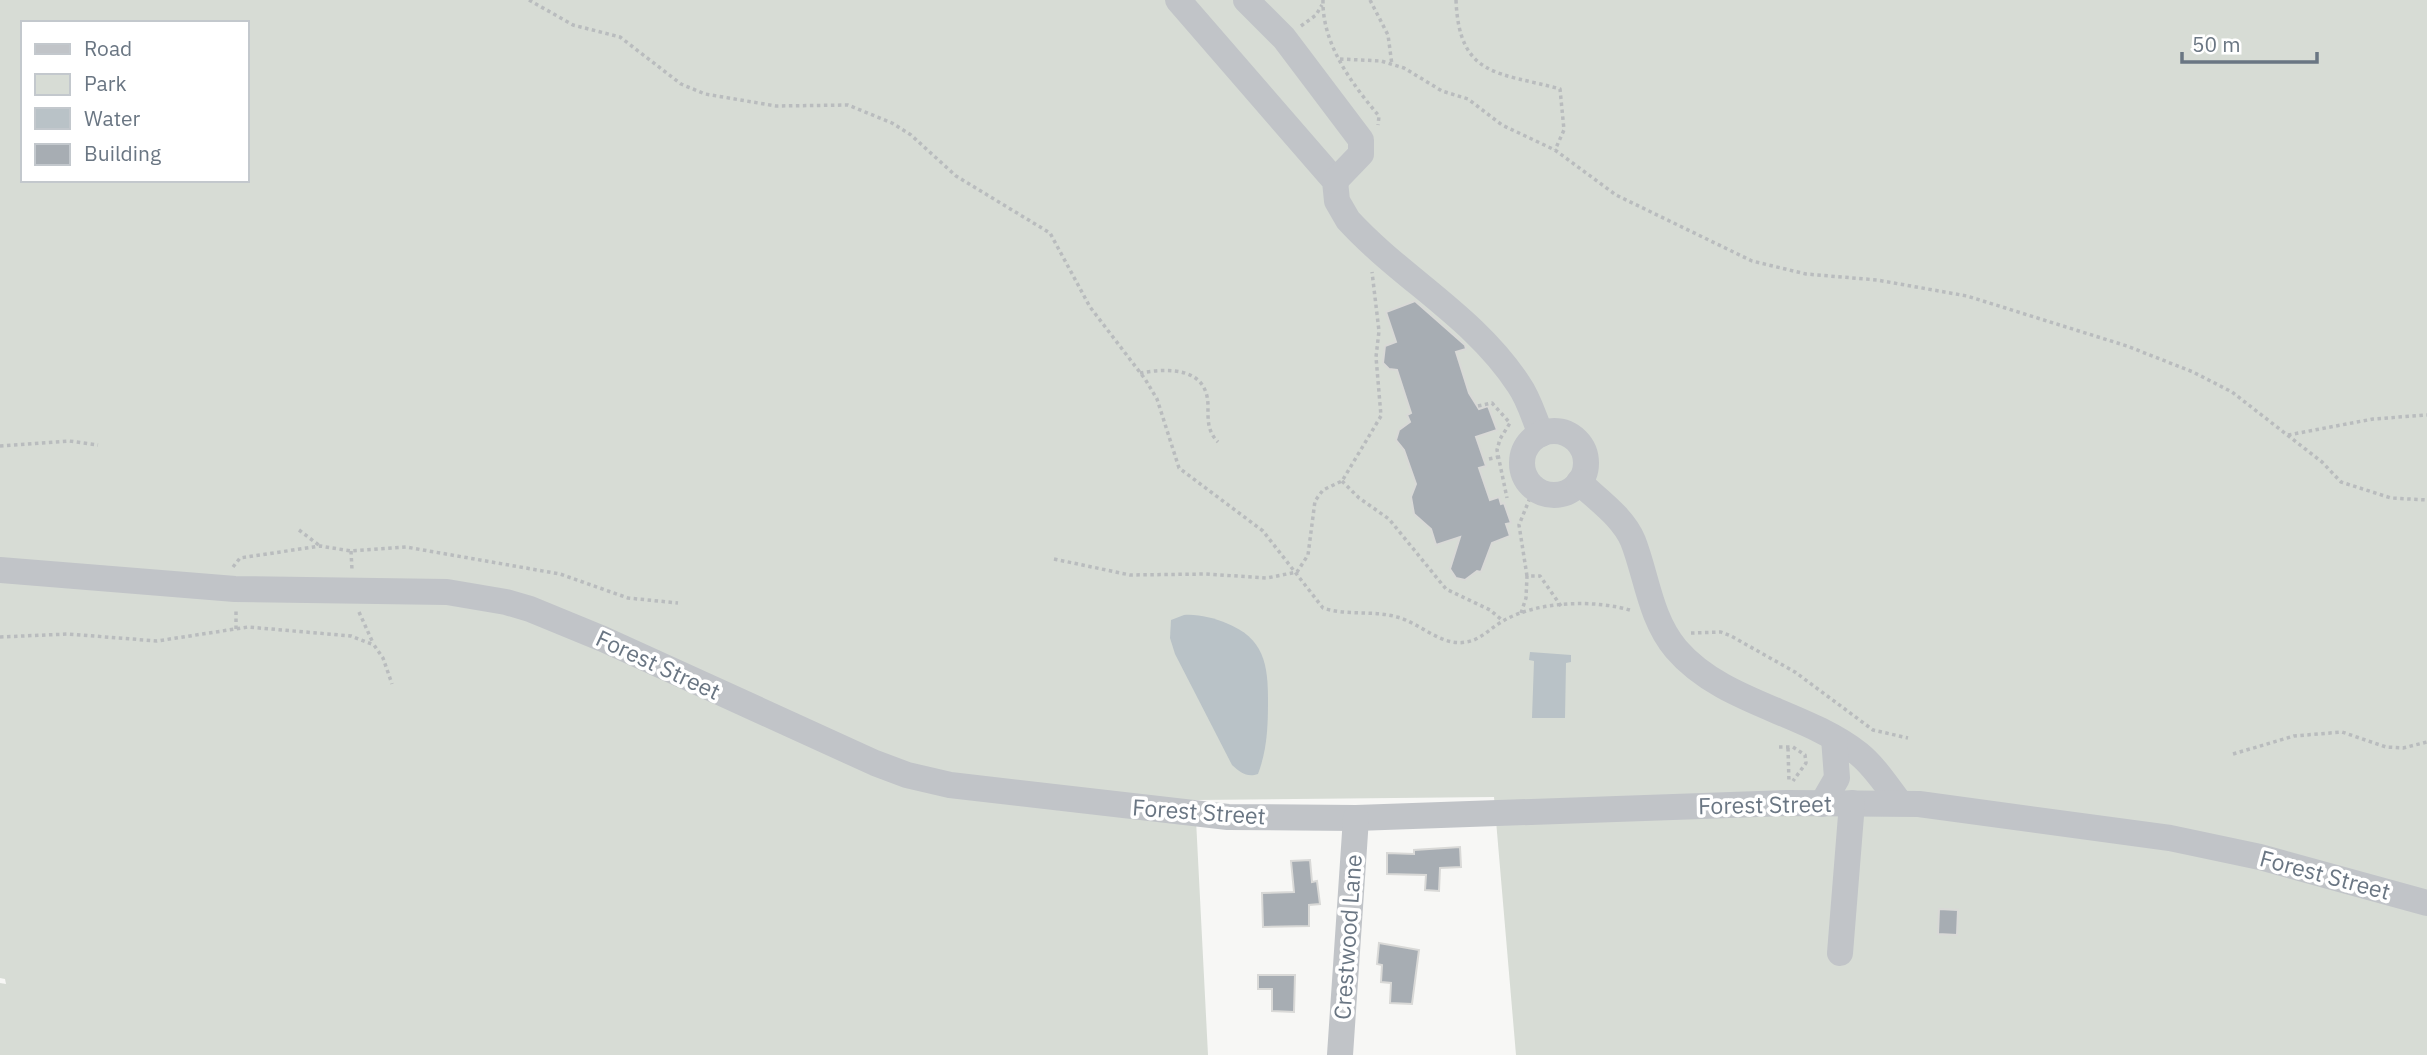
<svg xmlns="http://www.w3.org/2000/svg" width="2427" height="1055" font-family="'IBM Plex Sans',sans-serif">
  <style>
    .green { fill: #d7dcd5; fill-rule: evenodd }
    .water { fill: #b9c2c7 }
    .building { fill: #a7adb3; stroke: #d9d9d7; stroke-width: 2 }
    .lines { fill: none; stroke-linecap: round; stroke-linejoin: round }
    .path { stroke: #b9bcbe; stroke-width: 3.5; stroke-dasharray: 3.5 3.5; stroke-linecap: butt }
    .minor { stroke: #c1c4c8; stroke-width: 26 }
    .labels { text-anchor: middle; stroke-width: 7; stroke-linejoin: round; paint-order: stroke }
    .street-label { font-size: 23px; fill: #6a7683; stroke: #fff }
  </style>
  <rect width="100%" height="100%" fill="#f7f7f5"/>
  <path class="green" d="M0,0H2427V1055H1516L1494,797L1195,800L1208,1055H0V983L6,984L5,979L0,978ZM23,23H247V180H23Z"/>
  <g class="water">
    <path d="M1184,615C1199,614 1213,618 1226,623C1264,638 1268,664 1268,701C1268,727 1267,750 1258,774C1247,778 1240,772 1232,765L1175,654L1170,638L1171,620Z"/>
    <path d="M1530,652L1571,655V662L1566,663L1565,718H1532L1534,661L1529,660Z"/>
  </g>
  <g class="building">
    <path d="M1415,301L1465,345L1466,349L1456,352L1469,393L1479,409L1488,406L1497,430L1476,437L1486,466L1479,468L1490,500L1499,497L1501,504L1504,503L1511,523L1506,524L1510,536L1492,543L1481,572L1477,571L1465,580L1456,578L1450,569L1460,537L1436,545L1431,529L1414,514L1411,497L1416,484L1404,450L1396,440L1399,430L1410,422L1407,415L1411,413L1397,370L1389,369L1383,363L1385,346L1396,342L1386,312Z"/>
    <path d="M1460,847L1461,867L1440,868L1439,891L1425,890L1426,875L1387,874V853L1414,854V850Z"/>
    <path d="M1310,860L1312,882L1317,881L1320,904L1309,905V926L1263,927L1262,893L1294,892L1291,861Z"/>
    <path d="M1939,909L1958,910L1957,935L1938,934Z"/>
    <path d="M1379,943L1419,950L1412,1004L1390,1003L1391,983L1381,982L1382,965L1377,964Z"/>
    <path d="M1258,975H1295L1294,1012L1272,1011V989H1258Z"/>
  </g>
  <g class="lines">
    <g class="path">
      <path d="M529,0L573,25L620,37L681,84L705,94L776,106L848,105L892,123L911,135L956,176L1050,233L1090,307L1145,379L1157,399L1179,468L1263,531L1323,608C1347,616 1373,610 1397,617C1420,623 1442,647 1466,642C1481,640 1490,628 1503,621C1537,601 1596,599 1633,611"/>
      <path d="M1323,0C1322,44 1352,84 1379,116L1378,125"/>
      <path d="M1370,0L1388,35L1392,65"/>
      <path d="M1456,0C1459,78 1499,72 1560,89L1564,130L1555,150"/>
      <path d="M1301,26L1316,15L1322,5"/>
      <path d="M1340,59L1381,61L1404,68L1442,91L1468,99L1502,125L1555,150L1616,195L1752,261L1806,274L1877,280L1967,296L2127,346L2193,372L2232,392L2322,462L2341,482L2391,498L2427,500"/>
      <path d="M1140,373C1169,368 1207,367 1208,405C1208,419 1207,431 1218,442"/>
      <path d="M1478,406L1492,403L1510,423L1500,439L1497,450L1507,498"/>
      <path d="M2288,435L2373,419L2427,415"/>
      <path d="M0,446L69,441L98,445"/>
      <path d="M1489,459L1498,457"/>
      <path d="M1342,481L1359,498L1389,519L1446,589L1490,610L1503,621"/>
      <path d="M299,530L320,546"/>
      <path d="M351,551L352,570"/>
      <path d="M1054,559L1130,575L1206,574L1267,578L1297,572L1308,555L1315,501L1323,490L1342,481L1381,416L1376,357L1379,331L1372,272"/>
      <path d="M233,567L240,558L320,546L351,551L406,547L560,574L628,598L678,603"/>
      <path d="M1527,576L1519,525L1534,488"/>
      <path d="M359,612L373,643"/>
      <path d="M1521,613L1526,598L1527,576H1540L1561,606"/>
      <path d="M236,629V610"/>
      <path d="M1691,633L1721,632L1731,636L1795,672L1873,730L1908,738"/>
      <path d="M0,637L68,634L157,641L248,627L351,636L374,645L383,658L392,684"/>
      <path d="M1779,747H1793L1805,755L1806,763L1793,781"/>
      <path d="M1788,748L1789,782"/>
      <path d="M2233,754L2294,736L2342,732L2386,747L2403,748L2427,742"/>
    </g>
    <g class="minor">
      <path d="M1178,0L1335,181L1337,201L1348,220C1401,278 1475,317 1519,385C1529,399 1534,418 1541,434"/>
      <path d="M1246,0L1284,38L1361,140V154L1335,181"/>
      <circle cx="1554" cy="463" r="32"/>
      <path d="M1579,482C1598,500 1623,517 1633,541C1647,577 1650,618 1676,649C1722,703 1804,711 1859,754C1875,767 1887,786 1900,803"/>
      <path d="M0,570L235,589L447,592L506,602L530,609L603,639L875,763L907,775L950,785L1228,817L1356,818L1788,803L1919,804L2170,838L2260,857L2427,903"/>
      <path d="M1822,804L1837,778L1834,738"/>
      <path d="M1840,953L1852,803"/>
      <path d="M1340,1055L1356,818"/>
    </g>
  </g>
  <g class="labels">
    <g class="street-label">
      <text transform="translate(658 665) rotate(25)" y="8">Forest Street</text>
      <text transform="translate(1765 805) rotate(-1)" y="8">Forest Street</text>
      <text transform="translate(1199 812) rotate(4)" y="8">Forest Street</text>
      <text transform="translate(2325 875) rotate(15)" y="8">Forest Street</text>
      <text transform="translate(1348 937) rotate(-86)" y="8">Crestwood Lane</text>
    </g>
  </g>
  <rect x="21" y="21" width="228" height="161" fill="#ffffff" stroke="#c3c8cd" stroke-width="2"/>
  <rect x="35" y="44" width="35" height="10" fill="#c1c4c8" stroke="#c3c8cd" stroke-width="2"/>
  <text x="84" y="56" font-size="21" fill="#6a7683">Road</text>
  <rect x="35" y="74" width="35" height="21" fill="#d7dcd5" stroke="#c3c8cd" stroke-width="2"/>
  <text x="84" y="91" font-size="21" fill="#6a7683">Park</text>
  <rect x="35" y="108" width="35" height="21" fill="#b9c2c7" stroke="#c3c8cd" stroke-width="2"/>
  <text x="84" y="126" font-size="21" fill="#6a7683">Water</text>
  <rect x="35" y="144" width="35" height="21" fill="#a7adb3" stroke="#c3c8cd" stroke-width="2"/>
  <text x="84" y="161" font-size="21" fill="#6a7683">Building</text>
  <path d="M2182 52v10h135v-10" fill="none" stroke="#6a7683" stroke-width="3.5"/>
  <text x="2192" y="52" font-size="21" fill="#6a7683" stroke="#ffffff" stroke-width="5" paint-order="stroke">50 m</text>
</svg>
